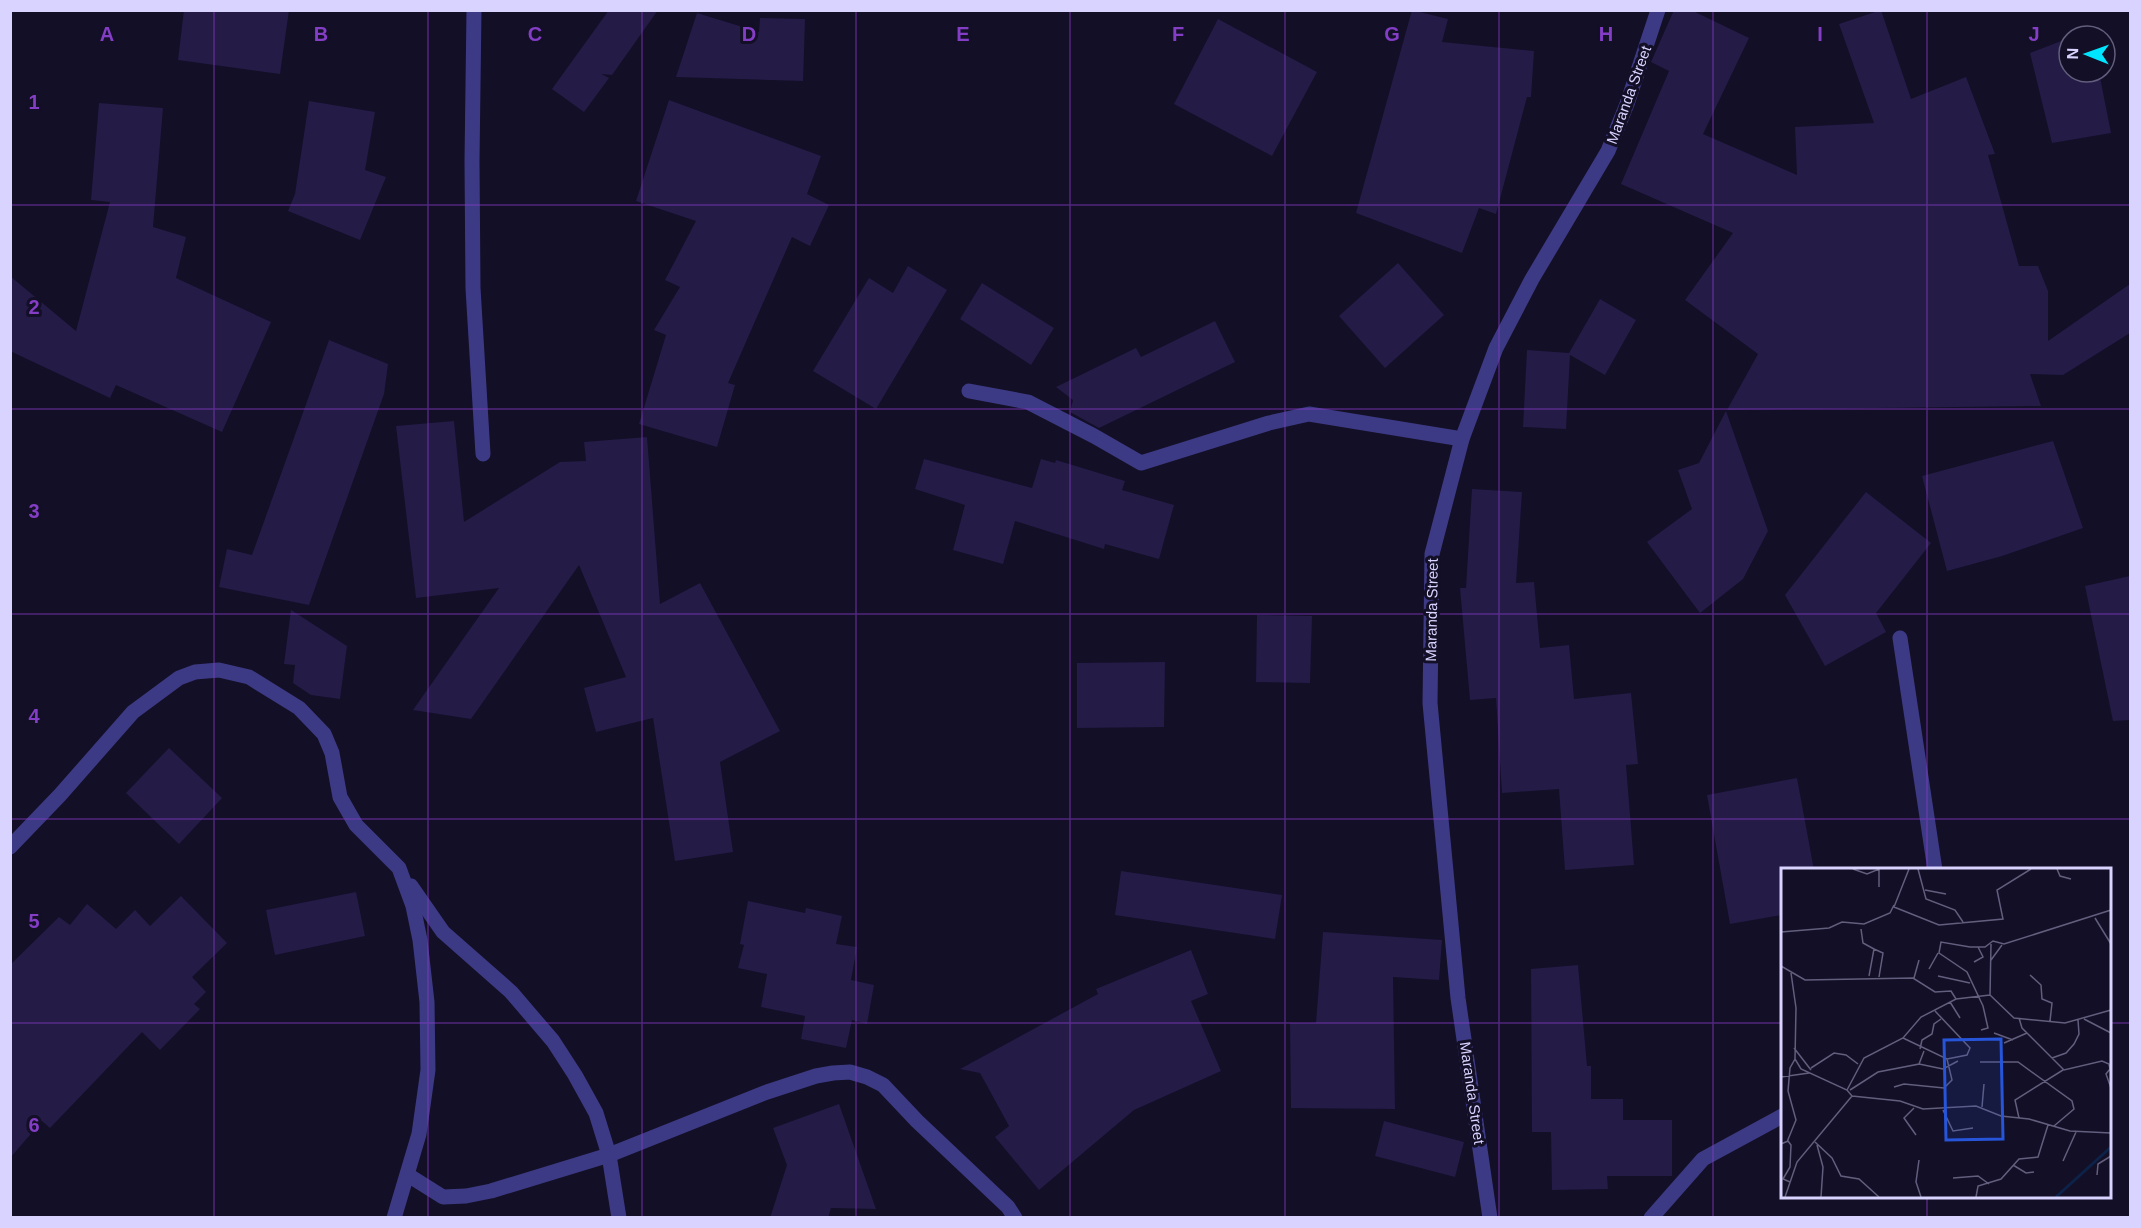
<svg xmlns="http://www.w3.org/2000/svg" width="2141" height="1228" font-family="Arial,sans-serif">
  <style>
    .building { fill: #241b47 }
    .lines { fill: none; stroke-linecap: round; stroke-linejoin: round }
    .minor { stroke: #3d3a85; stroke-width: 15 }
    .grid { fill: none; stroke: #843dc5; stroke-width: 1.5; stroke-opacity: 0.55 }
    .labels { text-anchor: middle; stroke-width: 6; stroke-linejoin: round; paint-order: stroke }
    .street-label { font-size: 15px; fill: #d9d4ff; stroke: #130f26 }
    .inset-river { fill: none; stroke: #0c2248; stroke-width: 3 }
    .inset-road { fill: none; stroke: #625e7d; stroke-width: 1.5 }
    .view { fill: #2655da; fill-opacity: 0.15; stroke: #2655da; stroke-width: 3 }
    .inset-edge { fill: none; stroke: #d9d4ff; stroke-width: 3 }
    .grid-label { font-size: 20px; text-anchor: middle; font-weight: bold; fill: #843dc5; stroke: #130f26; stroke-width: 6; stroke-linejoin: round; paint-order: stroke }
  </style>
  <rect width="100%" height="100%" fill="#130f26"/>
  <g class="building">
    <path d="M184,10H289L280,74L178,60Z"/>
    <path d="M609,10H658L612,75L601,74L609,78L584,112L552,89Z"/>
    <path d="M1412,10L1448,19L1442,42L1534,51L1531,97H1527L1496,214L1479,208L1462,253L1356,213Z"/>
    <path d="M1674,10H1691L1749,38L1703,134L1797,175L1795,127L1874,123L1839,24L1881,10L1911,99L1966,77L1995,154L1988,155L2019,266H2038L2048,291V341L2130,284V333L2063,375L2030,374L2041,406L1727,410L1758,354L1685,300L1733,233L1621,184L1669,71L1651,62Z"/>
    <path d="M697,13L759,32L760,18L805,19L803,81L676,77Z"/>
    <path d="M1218,19L1317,72L1272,156L1174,104Z"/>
    <path d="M2069,38V72H2099L2111,133L2052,143L2030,53Z"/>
    <path d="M669,100L821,156L807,194L829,205L810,246L792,237L728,383L735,385L717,447L639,424L666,335L654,330L680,287L665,280L696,221L636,201Z"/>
    <path d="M309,101L375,112L365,170L386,177L360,240L288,211L295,194Z"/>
    <path d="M99,103L163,108L153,227L186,237L176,278L271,322L222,432L116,385L110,398L10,351V276L76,331L110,202L91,200Z"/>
    <path d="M1398,263L1444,315L1385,368L1339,316Z"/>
    <path d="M908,266L947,290L876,409L813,371L869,278L893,293Z"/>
    <path d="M982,283L1054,328L1031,365L960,319Z"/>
    <path d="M1600,299L1636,320L1605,375L1570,355L1566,429L1523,427L1527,350L1569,353Z"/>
    <path d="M1215,321L1235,362L1099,428L1070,412L1073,400L1056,387L1136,348L1141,357Z"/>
    <path d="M329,340L388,364L384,394L309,605L219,587L227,549L252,555Z"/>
    <path d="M1726,411L1768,531L1743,579L1700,613L1647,542L1692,509L1678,470L1699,463Z"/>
    <path d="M454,421L464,522L560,462L586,461L584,442L647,437L660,604L700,583L780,731L720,762L733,852L675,861L653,718L596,732L584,688L626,677L579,565L471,719L413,710L499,588L416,598L396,426Z"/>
    <path d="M2053,441L2083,528L2002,556L1947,571L1922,476Z"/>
    <path d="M924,459L1032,488L1041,459L1055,463L1056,460L1125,481L1122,490L1174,505L1159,559L1105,544L1104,549L1015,521L1003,564L953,550L965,505L915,489Z"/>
    <path d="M1472,489L1522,492L1516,583L1534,582L1540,648L1569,645L1574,699L1631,693L1638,764L1626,765L1634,865L1565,870L1559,789L1502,793L1496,698L1470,700L1460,588H1466Z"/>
    <path d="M1866,492L1931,543L1876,613L1886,632L1825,666L1785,595Z"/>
    <path d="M2130,576V720L2113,721L2085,586Z"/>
    <path d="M291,610L347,646L340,699L311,695L293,683L295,665L284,664Z"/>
    <path d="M1257,615L1312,616L1310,683L1256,682Z"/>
    <path d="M1165,662L1164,727L1077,728V663Z"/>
    <path d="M169,748L222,798L179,844L126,793Z"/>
    <path d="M1797,778L1814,870H1782V915L1730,924L1707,795Z"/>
    <path d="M1121,871L1282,895L1275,939L1115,915Z"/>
    <path d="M356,892L365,936L275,955L266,910Z"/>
    <path d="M181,896L227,943L192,977L206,992L194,1004L200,1009L160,1050L142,1032L50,1128L42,1121L10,1158V965L59,917L70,925L87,904L116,929L135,910L150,926Z"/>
    <path d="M748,901L805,913L806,908L842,916L836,944L857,947L851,980L874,985L867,1024L852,1020L846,1048L801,1039L805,1016L761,1007L767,974L738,968L744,945L740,944Z"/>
    <path d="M1323,932L1442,940L1439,980L1393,977L1395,1109L1291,1108L1290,1023H1316Z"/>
    <path d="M1191,950L1208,994L1191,1001L1221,1071L1134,1110L1039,1190L995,1137L1009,1126L980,1073L960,1069L1098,994L1096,989Z"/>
    <path d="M1578,965L1587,1066H1591V1099H1623V1120H1672V1176H1607L1608,1189L1552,1190L1551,1132H1532L1531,969Z"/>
    <path d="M839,1104L876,1209L831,1208L828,1218H770L787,1165L773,1128Z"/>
    <path d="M1384,1121L1464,1142L1455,1177L1375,1156Z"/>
  </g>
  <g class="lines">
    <g class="minor">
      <path d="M474,10L472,161L473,288L483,454"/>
      <path d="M969,391L1028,402L1094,436L1141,463L1269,423L1309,414L1462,439"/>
      <path d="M1900,638L1935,870"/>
      <path d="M10,847L60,795L133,712L179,678L195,672L219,670L249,677L299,708L324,734L332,753L340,797L356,825L399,868L413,906L420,940L427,1002L428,1070L419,1134L394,1218"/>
      <path d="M411,886L443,932L511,992L553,1041L575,1075L596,1113L609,1155L619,1218"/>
      <path d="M408,1175L443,1197L466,1196L491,1191L609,1155L767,1092L816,1076L833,1073L850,1072L867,1077L883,1085L917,1121L1008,1207L1015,1218"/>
      <path d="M1490,1218L1458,998L1430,703L1432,554L1462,439L1496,348L1532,279L1608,151L1627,104L1658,10"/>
      <path d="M1651,1218L1703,1159L1782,1116"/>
    </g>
  </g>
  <path class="grid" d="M214,10V1218M428,10V1218M642,10V1218M856,10V1218M1070,10V1218M1285,10V1218M1499,10V1218M1713,10V1218M1927,10V870M10,205H2130M10,409H2130M10,614H2130M10,819H2130M10,1023H1782M2110,1023H2130M1927,1196V1218"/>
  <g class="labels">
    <g class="street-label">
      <text transform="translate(1629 95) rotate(-70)" y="5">Maranda Street</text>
      <text transform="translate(1432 610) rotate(-89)" y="5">Maranda Street</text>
      <text transform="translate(1472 1093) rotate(82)" y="5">Maranda Street</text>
    </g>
  </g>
  <g transform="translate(1781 868)">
    <rect width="330" height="330" fill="#130f26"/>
    <path class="inset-river" d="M275,329L330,279"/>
    <path class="inset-road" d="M72,1L86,6L98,1V19M128,1L113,39L158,57L222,51L216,22L250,1M137,1L145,31L174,42L182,54M276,1L279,8L290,11M144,22L165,26M314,50L330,76M80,61L82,75L93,81L88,108M0,64L48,60L61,54L83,56L109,45L113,37M93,81L102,85L98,109M210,92L221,77M193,94L202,89L197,79M0,98L24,112L132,110L154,124L170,123L175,131M148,101L157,85M249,107L260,117L261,131L271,135L269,153M157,108L189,115M133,110L138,92M209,127L233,150L284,155L330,142M209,127L210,76M169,134L179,150M238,150L241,160L283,202L321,193L328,196L329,201M303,151L330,165M200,162L207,160L202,138L186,104L158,85L160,74L189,79H204L212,73L223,76L330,42M213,165L232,172M122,170L166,191L186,187L189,180L154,143M223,175L246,165M13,180L30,202M139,181L141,172L151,166L153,156L160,151M271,190L285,185L293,176L298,166L297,152M14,191L20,201L66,222L71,228M199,194H237L291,233L293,241L273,258M138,196L162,201L177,193M30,200L53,185L65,187L77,196M329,201L325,206L330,220M0,209L28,205M113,219L123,216L163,220L171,212L166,191M66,222L83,190L122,170L140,149L175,131L209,127M69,222L97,204L138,196L143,183M71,228L119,233L142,241L195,238L220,248L248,251L289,263L330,265M201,239L203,216M133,240L123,250L135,267M162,242L172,263L192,260M238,250L234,232L282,202M6,274L15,252L7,223L9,200L14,191L15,140L10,105M34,274L51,290L60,308L78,311L98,329M0,276L7,273L10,277L9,299L2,311L9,314M36,277L42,299L40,329M138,292L135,314L140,329M282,293L295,264M232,297L245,305L253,304M316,307L317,296L330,288M172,310L197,308L208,316M4,329L16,294L71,228M195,329L197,318L220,311L238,291L257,289L267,257"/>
    <path class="view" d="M220,171L222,271L165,272L163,172Z"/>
    <rect width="330" height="330" class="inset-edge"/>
  </g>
  <g class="grid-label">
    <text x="107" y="41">A</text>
    <text x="321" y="41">B</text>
    <text x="535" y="41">C</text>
    <text x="749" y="41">D</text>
    <text x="963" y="41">E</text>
    <text x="1178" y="41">F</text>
    <text x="1392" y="41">G</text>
    <text x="1606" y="41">H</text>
    <text x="1820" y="41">I</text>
    <text x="2034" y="41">J</text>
    <text x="34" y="109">1</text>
    <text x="34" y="314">2</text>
    <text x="34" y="518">3</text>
    <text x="34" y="723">4</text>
    <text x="34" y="928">5</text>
    <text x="34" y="1132">6</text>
  </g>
  <rect width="2141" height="1228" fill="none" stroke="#d9d4ff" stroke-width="24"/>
  <g transform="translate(2087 54) rotate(271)"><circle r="28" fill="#130f26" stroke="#625e7d" stroke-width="1.5"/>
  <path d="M0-4.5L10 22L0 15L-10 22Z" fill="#00e5ff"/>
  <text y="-9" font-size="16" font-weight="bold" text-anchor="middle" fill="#d9d4ff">N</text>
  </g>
</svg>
